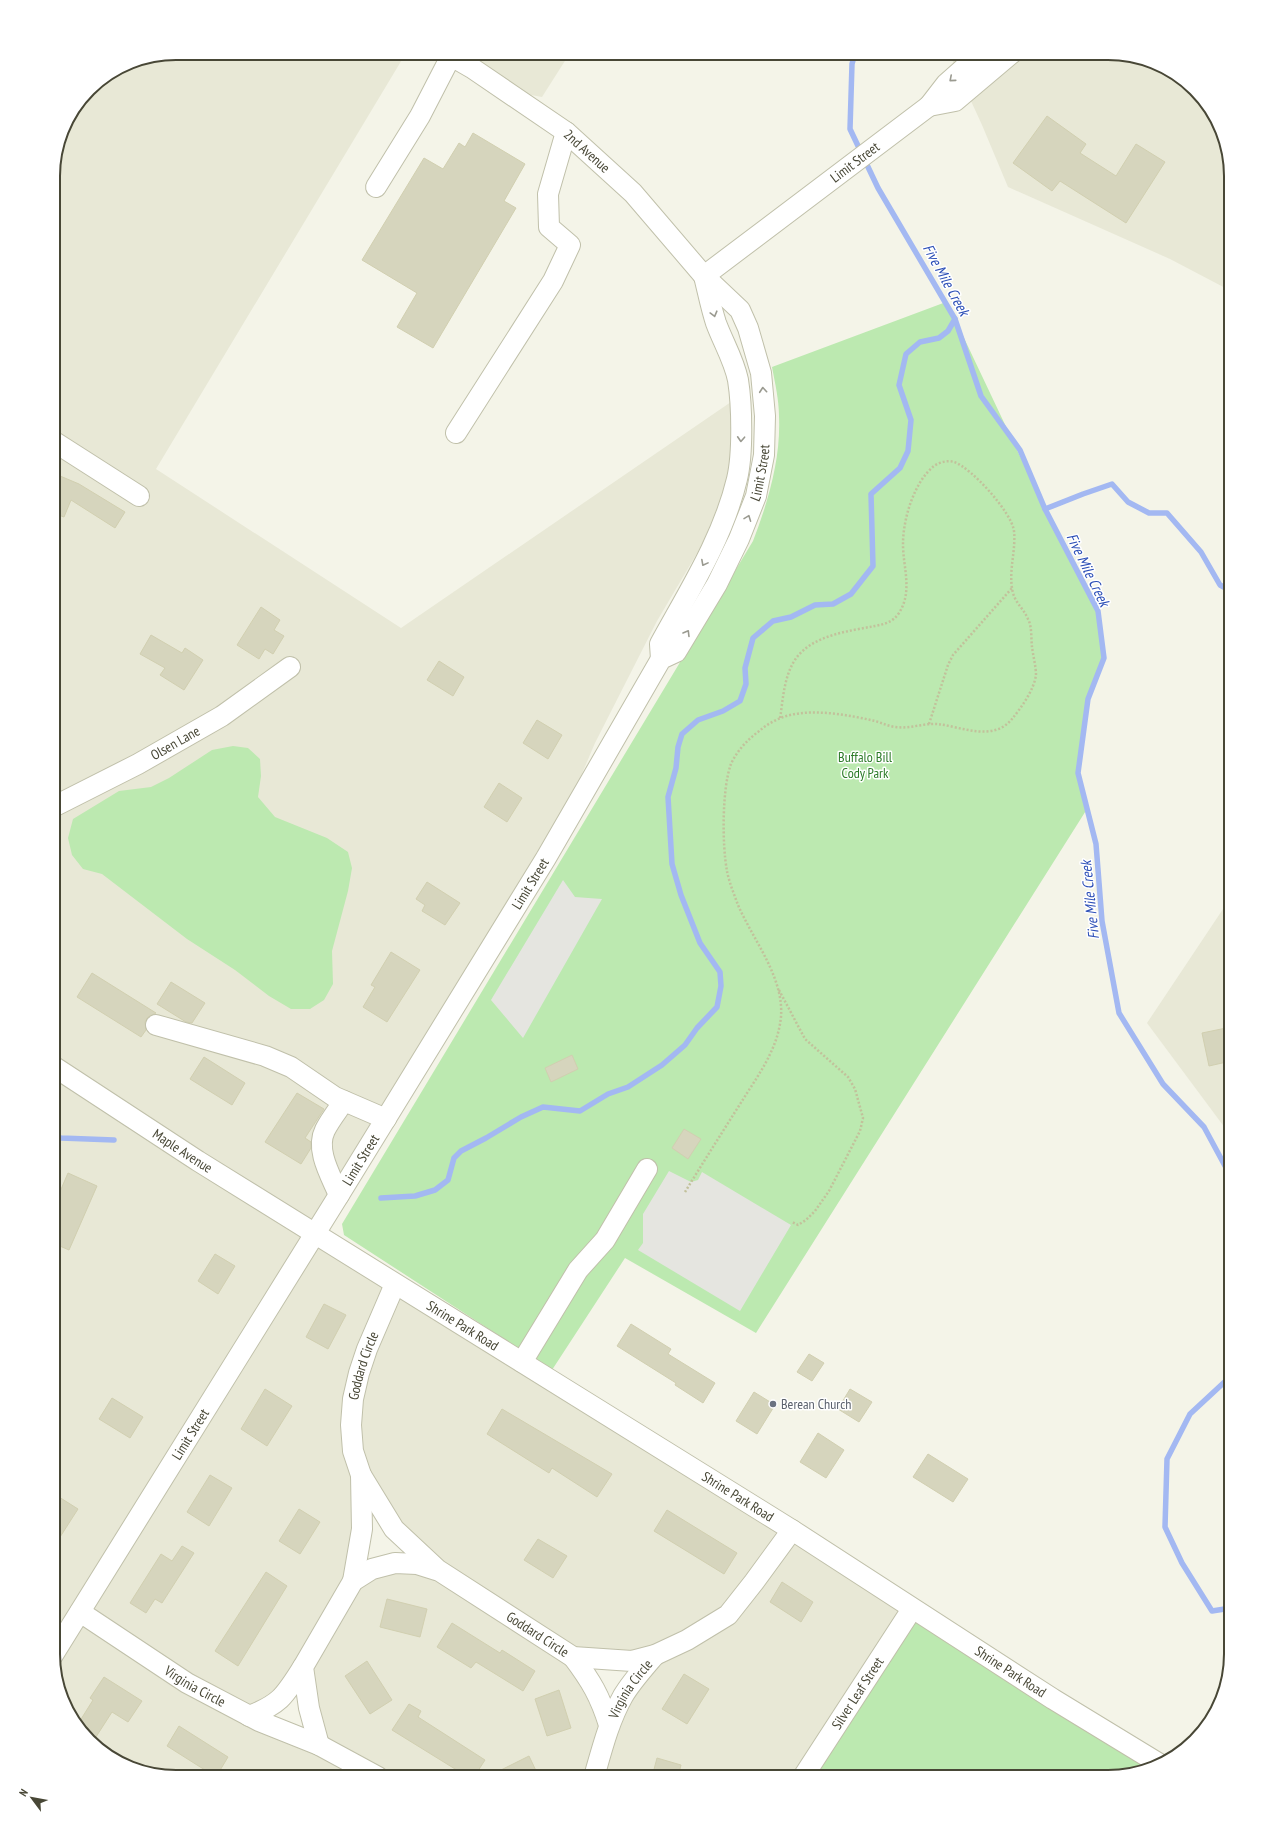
<svg xmlns="http://www.w3.org/2000/svg" width="1284" height="1830" font-family="'PT Sans Narrow',sans-serif">
  <style>
    .residential { fill: #e8e8d6; fill-rule: evenodd }
    .green { fill: #bce9b0 }
    .parking { fill: #e5e5e0 }
    .lines { fill: none; stroke-linecap: round; stroke-linejoin: round }
    .stream { stroke: #a3b8f2; stroke-width: 5.5 }
    .building { fill: #d6d5bd; stroke: #d1cfb0 }
    .minor-casing { stroke: #c0c0aa; stroke-width: 22 }
    .path { stroke: #c2c19b; stroke-width: 2.5; stroke-dasharray: 2 2; stroke-linecap: butt }
    .minor { stroke: #fff; stroke-width: 20 }
    .oneway { stroke: #9a9a90 }
    .worship-dot { fill: #6b7280; stroke: #fff; stroke-width: 1.5 }
    .labels { text-anchor: middle; stroke-width: 3; stroke-linejoin: round; paint-order: stroke }
    .street-label { font-size: 14px; fill: #484736; stroke: #fff }
    .park-label { font-size: 14px; fill: #2c7b28; stroke: #fff }
    .worship-label { font-size: 14px; fill: #5b616d; stroke: #fff; text-anchor: start }
    .water-label { font-size: 15px; font-style: italic; fill: #2c4fb7; stroke: #fff }
    .rim { fill: none; stroke: #484736; stroke-width: 2 }
  </style>
  <rect width="100%" height="100%" fill="#f4f4e8"/>
  <g class="residential">
    <path d="M176,53H406L156,469L401,628L747,391L719,516L657,621L595,743L546,858L314,1233L912,1609L803,1777H169L115,1760L70,1715L53,1654V169L62,129L89,89L129,62ZM361,1476L417,1564L354,1580ZM654,1655L609,1725L573,1657ZM303,1667L318,1744L249,1715Z"/>
    <path d="M446,53H570L542,97L531,95L472,68Z"/>
    <path d="M949,53H1115L1169,70L1214,115L1231,176V291L1170,259L1008,187L982,125Z"/>
    <path d="M1231,897V1136L1147,1023Z"/>
  </g>
  <g class="green">
    <path d="M946,302L955,319L1045,509L1098,611L1104,658L1088,699L1078,773L1087,809L756,1333L625,1258L552,1370L344,1235L342,1224L753,541C768,502 781,459 779,416C779,400 775,383 772,367Z"/>
    <path d="M233,746L248,748L260,759L261,776L258,797L275,817L327,838L348,852L352,868L348,891L332,951L333,984L324,1000L310,1009H291L269,996L235,970L187,939L102,874L83,869L72,855L68,838L73,819L119,791L151,787L169,778L212,750Z"/>
    <path d="M912,1609L1160,1763L1108,1777H803Z"/>
  </g>
  <g class="parking">
    <path d="M563,880L575,897L602,899L523,1038L491,1000Z"/>
    <path d="M669,1171L691,1182L698,1180L702,1172L791,1225L740,1311L638,1250L643,1243V1214Z"/>
  </g>
  <g class="lines">
    <g class="stream">
      <path d="M855,53L852,64L850,129L878,188L955,319L981,396L1020,450L1045,509L1098,611L1104,658L1088,699L1078,773L1096,844L1102,921L1119,1013L1163,1084L1204,1127L1231,1177"/>
      <path d="M1045,509L1083,494L1112,484L1128,502L1149,513H1167L1201,552L1220,585L1231,591"/>
      <path d="M53,1135L61,1138L114,1140"/>
      <path d="M381,1198L415,1196L435,1190L448,1180L454,1158L461,1151L486,1138L521,1117L543,1107L580,1111L608,1094L628,1087L662,1065L685,1045L697,1028L717,1007L721,986L720,972L700,943L681,895L672,864L668,797L676,768L678,747L682,734L698,720L723,711L740,701L746,684L745,668L753,638L773,621L791,617L815,605L833,604L851,594L873,566L871,494L900,468L908,451L911,420L899,385L906,354L920,342L939,338L948,331L955,319"/>
      <path d="M1231,1608L1212,1611L1182,1563L1165,1527L1167,1459L1190,1414L1231,1376"/>
    </g>
  </g>
  <g class="building">
    <path d="M1047,116L1086,144L1080,153L1116,176L1136,144L1165,162L1126,223L1060,181L1052,191L1013,163Z"/>
    <path d="M473,133L525,164L504,201L516,208L433,348L397,327L417,293L362,260L424,158L443,169L459,143L465,147Z"/>
    <path d="M53,473L79,484L125,512L115,528L71,500L64,517L53,513Z"/>
    <path d="M261,607L280,620L274,630L284,636L273,654L265,649L259,659L237,645Z"/>
    <path d="M151,635L182,653L185,648L203,660L184,690L160,675L165,668L140,654Z"/>
    <path d="M439,661L464,677L453,696L427,680Z"/>
    <path d="M537,720L562,735L548,759L523,743Z"/>
    <path d="M499,783L522,798L507,822L484,807Z"/>
    <path d="M427,882L460,903L445,925L422,911L425,905L416,899Z"/>
    <path d="M391,952L420,970L387,1022L363,1007L375,987L371,985Z"/>
    <path d="M92,973L156,1013L148,1017L145,1022L146,1030L141,1037L77,997Z"/>
    <path d="M171,982L205,1003L192,1023L186,1022L157,1004Z"/>
    <path d="M1231,1027V1061L1209,1066L1202,1033Z"/>
    <path d="M572,1055L578,1069L551,1082L545,1068Z"/>
    <path d="M204,1057L245,1083L232,1105L190,1079Z"/>
    <path d="M297,1093L324,1109L305,1138L311,1142V1148L301,1164L265,1142Z"/>
    <path d="M684,1129L701,1139L688,1159L672,1148Z"/>
    <path d="M68,1173L97,1186L69,1250L53,1243V1208Z"/>
    <path d="M215,1254L235,1266L218,1294L198,1281Z"/>
    <path d="M324,1304L346,1315L328,1349L306,1337Z"/>
    <path d="M631,1324L671,1349L668,1354L715,1383L703,1403L675,1385L676,1383L617,1346Z"/>
    <path d="M809,1354L824,1363L812,1381L797,1372Z"/>
    <path d="M265,1389L292,1406L267,1446L241,1429Z"/>
    <path d="M850,1389L872,1402L859,1422L838,1409Z"/>
    <path d="M754,1392L775,1405L757,1434L736,1421Z"/>
    <path d="M112,1398L143,1417L130,1438L99,1419Z"/>
    <path d="M502,1409L612,1474L597,1497L552,1468L549,1473L487,1434Z"/>
    <path d="M818,1433L844,1450L826,1478L800,1462Z"/>
    <path d="M928,1454L968,1479L953,1502L913,1477Z"/>
    <path d="M210,1475L232,1488L209,1526L187,1512Z"/>
    <path d="M59,1497L78,1509L53,1548V1506Z"/>
    <path d="M299,1509L320,1522L300,1554L279,1541Z"/>
    <path d="M667,1510L737,1553L724,1574L654,1531Z"/>
    <path d="M538,1539L567,1556L553,1578L524,1560Z"/>
    <path d="M182,1546L194,1553L162,1603L155,1599L146,1613L130,1603L161,1554L172,1561Z"/>
    <path d="M266,1572L287,1586L238,1666L215,1651Z"/>
    <path d="M782,1582L813,1602L801,1622L770,1602Z"/>
    <path d="M387,1599L427,1609L420,1637L380,1627Z"/>
    <path d="M452,1623L500,1653L502,1650L535,1671L523,1691L476,1662L471,1668L437,1647Z"/>
    <path d="M367,1661L392,1700L370,1714L345,1676Z"/>
    <path d="M684,1674L709,1689L687,1724L662,1709Z"/>
    <path d="M104,1677L142,1701L128,1722L112,1712L94,1740L78,1724L93,1700L90,1698Z"/>
    <path d="M559,1690L571,1728L547,1736L535,1699Z"/>
    <path d="M409,1704L421,1711L418,1717L485,1760L474,1777H468L392,1730Z"/>
    <path d="M179,1726L228,1757L216,1777L167,1746Z"/>
    <path d="M529,1756L539,1777H487Z"/>
    <path d="M657,1758L681,1765L678,1777H652Z"/>
  </g>
  <g class="lines">
    <defs>
      <g id="minor">
        <path d="M981,53L946,84L929,106L955,101L1012,53"/>
        <path d="M376,187L420,116L451,56"/>
        <path id="s1" d="M704,276L929,106"/>
        <path d="M456,433L553,281L570,245L549,227L548,194L566,132"/>
        <path d="M53,441L139,496"/>
        <path d="M661,659L660,644C689,591 723,538 737,479C743,454 742,405 738,380C734,360 723,342 716,323C711,308 708,292 704,276"/>
        <path id="s2" d="M53,807L138,764L222,716L290,667"/>
        <path d="M156,1025L265,1056L291,1067L335,1097L386,1119"/>
        <path id="s3" d="M53,1066L198,1161L792,1530L1053,1699L1158,1763"/>
        <path d="M339,1195C331,1176 315,1150 325,1130C330,1120 338,1110 344,1101"/>
        <path d="M522,1362L578,1270L605,1240L647,1169"/>
        <path id="s4" d="M361,1475L394,1529L438,1570L573,1657L632,1661L655,1655L687,1640L728,1615L754,1582L792,1530"/>
        <path id="s5" d="M353,1581L362,1529L361,1475L353,1451L351,1425L353,1399L359,1373L367,1349L395,1284"/>
        <path id="s6" d="M80,1612L187,1683L259,1721L319,1745L378,1777"/>
        <path id="s7" d="M53,1655L339,1195L546,858L661,659L676,652L717,584L739,539L756,496L764,455L765,416L761,373L748,328L740,310L704,276L633,193L566,132L472,68L446,53"/>
        <path d="M573,1657C591,1681 600,1696 609,1725"/>
        <path d="M249,1716C281,1704 285,1695 303,1667"/>
        <path d="M319,1745L309,1708L303,1667L353,1581L372,1569L395,1563L417,1564L436,1570"/>
        <path id="s8" d="M594,1777C602,1749 609,1721 623,1696C632,1681 644,1668 655,1655"/>
        <path id="s9" d="M803,1777L912,1609"/>
      </g>
    </defs>
    <use href="#minor" class="minor-casing"/>
    <g class="path">
      <path d="M929,724L948,665L953,655L1012,588"/>
      <path d="M779,990L805,1039L848,1077L855,1089L863,1118L860,1131L829,1191L815,1211L806,1220L798,1225L792,1222"/>
      <path d="M685,1192C704,1161 723,1131 742,1101C757,1077 775,1053 780,1024C788,982 754,942 738,905C734,894 729,882 727,871C722,845 722,788 731,764C737,751 747,740 758,732C767,724 778,718 790,715C816,709 849,715 875,721C882,723 888,726 895,727C910,729 924,723 938,724C962,727 993,742 1012,719C1021,708 1034,690 1036,675C1036,667 1033,655 1032,647C1031,638 1032,626 1028,619C1023,607 1014,603 1012,588C1009,569 1016,550 1014,531C1012,513 972,468 954,462C948,460 940,462 934,466C914,482 903,519 903,544C903,568 913,591 899,613C893,622 885,624 875,626C849,631 814,635 797,657C784,674 783,699 780,719"/>
    </g>
    <use href="#minor" class="minor"/>
  </g>
  <defs><path id="oneway-chevron" d="M-2-3.5L2.5 0L-2 3.5" fill="none" stroke-width="1.6" stroke-linecap="round" stroke-linejoin="round"/></defs>
  <g class="oneway">
    <use href="#oneway-chevron" transform="translate(952 79) rotate(139)"/>
    <use href="#oneway-chevron" transform="translate(714 314) rotate(75)"/>
    <use href="#oneway-chevron" transform="translate(763 390) rotate(-95)"/>
    <use href="#oneway-chevron" transform="translate(741 439) rotate(93)"/>
    <use href="#oneway-chevron" transform="translate(748 518) rotate(-69)"/>
    <use href="#oneway-chevron" transform="translate(704 563) rotate(118)"/>
    <use href="#oneway-chevron" transform="translate(687 633) rotate(-59)"/>
  </g>
  <circle class="worship-dot" cx="773" cy="1404" r="4"/>
  <g class="labels">
    <g class="street-label">
      <text transform="translate(587 151) rotate(42)" y="5">2nd Avenue</text>
      <text dy="5" stroke="none"><textPath href="#s1" startOffset="189">Limit Street</textPath></text>
      <text dy="5" stroke="none"><textPath href="#s7" startOffset="1383">Limit Street</textPath></text>
      <text dy="5" stroke="none"><textPath href="#s2" startOffset="138">Olsen Lane</textPath></text>
      <text dy="5" stroke="none"><textPath href="#s7" startOffset="907">Limit Street</textPath></text>
      <text dy="5" stroke="none"><textPath href="#s3" startOffset="155">Maple Avenue</textPath></text>
      <text dy="5" stroke="none"><textPath href="#s7" startOffset="583">Limit Street</textPath></text>
      <text dy="5" stroke="none"><textPath href="#s3" startOffset="485">Shrine Park Road</textPath></text>
      <text dy="5" stroke="none"><textPath href="#s5" startOffset="219">Goddard Circle</textPath></text>
      <text dy="5" stroke="none"><textPath href="#s7" startOffset="260">Limit Street</textPath></text>
      <text dy="5" stroke="none"><textPath href="#s3" startOffset="809">Shrine Park Road</textPath></text>
      <text dy="5" stroke="none"><textPath href="#s4" startOffset="242">Goddard Circle</textPath></text>
      <text dy="5" stroke="none"><textPath href="#s3" startOffset="1133">Shrine Park Road</textPath></text>
      <text dy="5" stroke="none"><textPath href="#s6" startOffset="137">Virginia Circle</textPath></text>
      <text dy="5" stroke="none"><textPath href="#s8" startOffset="96">Virginia Circle</textPath></text>
      <text dy="5" stroke="none"><textPath href="#s9" startOffset="100">Silver Leaf Street</textPath></text>
    </g>
    <g class="park-label">
      <text x="865" y="762">Buffalo Bill<tspan x="865" dy="16">Cody Park</tspan></text>
    </g>
    <g class="worship-label">
      <text x="781" y="1409">Berean Church</text>
    </g>
    <g class="water-label">
      <text transform="translate(946 280) rotate(61)" y="5">Five Mile Creek</text>
      <text transform="translate(1088 570) rotate(64)" y="5">Five Mile Creek</text>
      <text transform="translate(1090 900) rotate(-96)" y="5">Five Mile Creek</text>
    </g>
  </g>
  <path d="M0 0H1284V1830H0ZM176 60H1108A116 116 0 0 1 1224 176V1654A116 116 0 0 1 1108 1770H176A116 116 0 0 1 60 1654V176A116 116 0 0 1 176 60Z" fill="#fff" fill-rule="evenodd"/>
  <path class="rim" d="M176 60H1108A116 116 0 0 1 1224 176V1654A116 116 0 0 1 1108 1770H176A116 116 0 0 1 60 1654V176A116 116 0 0 1 176 60Z"/>
  <g transform="translate(32 1798) rotate(302)" stroke="#ffffff" stroke-width="3" paint-order="stroke">
  <path d="M0-3L7 15L0 10L-7 15Z" fill="#484736"/>
  <text y="-6" font-size="11" font-weight="bold" text-anchor="middle" fill="#484736">N</text>
  </g>
</svg>
